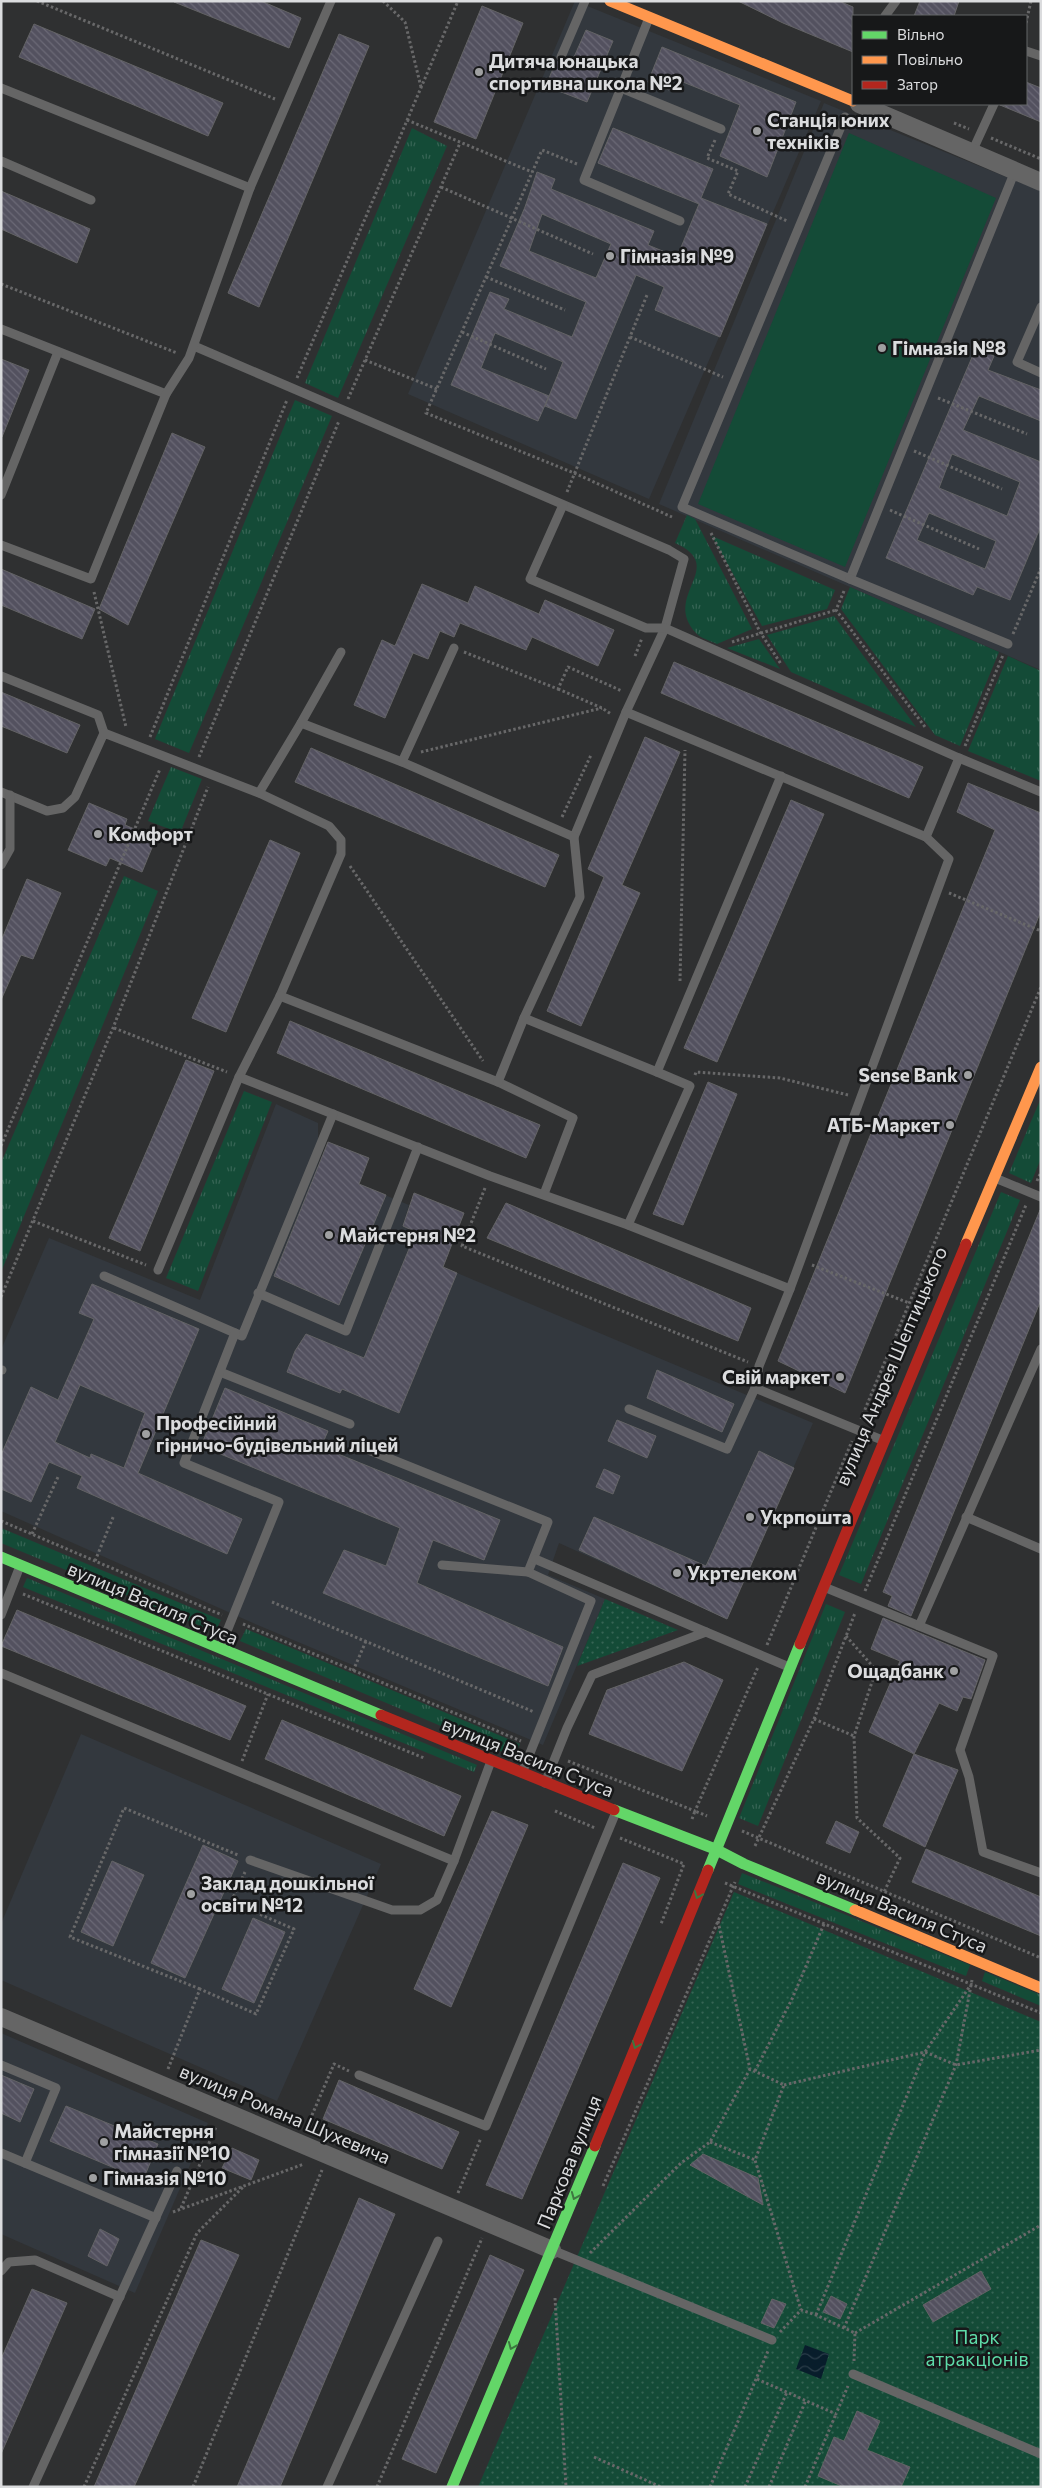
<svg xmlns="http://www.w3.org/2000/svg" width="1042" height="2488" font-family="Commissioner,sans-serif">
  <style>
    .built { fill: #33383e }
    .grass { fill: url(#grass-tufts) }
    .park { fill: url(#park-dots) }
    .pitch { fill: #144b37 }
    .water { fill: url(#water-waves) }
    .building { fill: url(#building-back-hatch); stroke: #636365; fill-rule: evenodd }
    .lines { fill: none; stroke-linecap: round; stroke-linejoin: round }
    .path { stroke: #686869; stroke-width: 3; stroke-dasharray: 2.5 2.5; stroke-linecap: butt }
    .lane { stroke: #656565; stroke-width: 9 }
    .street { stroke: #656565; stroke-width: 18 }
    .fast { stroke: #63d668; stroke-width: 11 }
    .slow { stroke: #ff974d; stroke-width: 11 }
    .jam { stroke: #b3261e; stroke-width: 11 }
    .oneway { stroke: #3d7740 }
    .poi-dot { fill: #9fa0a1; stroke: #171819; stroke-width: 2 }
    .labels { text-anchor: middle; stroke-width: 5; stroke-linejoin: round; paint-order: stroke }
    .poi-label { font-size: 19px; font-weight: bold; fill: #dbdcde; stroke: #171819; text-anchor: start }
    .street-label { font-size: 19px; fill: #dbdcde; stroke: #171819 }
    .park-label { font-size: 19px; fill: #5edca9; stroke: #171819 }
  </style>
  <defs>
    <pattern id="grass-tufts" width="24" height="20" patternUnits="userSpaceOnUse" patternTransform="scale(1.25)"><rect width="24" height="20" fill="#144b37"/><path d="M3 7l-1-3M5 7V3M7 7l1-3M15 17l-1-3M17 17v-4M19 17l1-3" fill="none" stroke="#366454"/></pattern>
    <pattern id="park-dots" width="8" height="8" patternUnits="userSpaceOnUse" patternTransform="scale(1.25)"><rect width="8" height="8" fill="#144b37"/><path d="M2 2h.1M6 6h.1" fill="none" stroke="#366454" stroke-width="1.8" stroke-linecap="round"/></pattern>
    <pattern id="water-waves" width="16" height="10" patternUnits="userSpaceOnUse" patternTransform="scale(1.25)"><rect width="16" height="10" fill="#081d2b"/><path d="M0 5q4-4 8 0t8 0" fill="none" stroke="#2b3d49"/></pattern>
    <pattern id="building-back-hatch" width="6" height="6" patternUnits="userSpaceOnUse" patternTransform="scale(1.25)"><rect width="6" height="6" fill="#53515f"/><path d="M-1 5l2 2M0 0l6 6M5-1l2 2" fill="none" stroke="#6b6976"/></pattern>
  </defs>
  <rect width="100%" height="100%" fill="#2f3031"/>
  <g class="built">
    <path d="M575,1L821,101L649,499L408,394Z"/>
    <path d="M824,103L1041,191V670L659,504Z"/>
    <path d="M276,1104L318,1123V1139L326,1142L317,1167L409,1205L403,1226L451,1247L443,1267L813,1423L727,1619L559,1543L548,1575L605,1599L543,1745L253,1623L1,1511V1350L49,1238L200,1300Z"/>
    <path d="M81,1734L381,1864L277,2101L1,1980V1924Z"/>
    <path d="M1,2033L208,2123L135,2293L1,2234Z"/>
  </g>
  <g class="grass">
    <path d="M412,128L447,146L338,398L305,383Z"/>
    <path d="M295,400L332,416L189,753L155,739Z"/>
    <path d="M687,515L695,519L752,629L717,644C711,641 700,638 696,633C661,595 729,567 675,543Z"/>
    <path d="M712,536L835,590L827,609L762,626Z"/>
    <path d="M850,587L999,652L960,746L935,735L841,609Z"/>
    <path d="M834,616L916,727L791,672L767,635Z"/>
    <path d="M759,639L780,669L727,648Z"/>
    <path d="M1008,656L1041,671V781L968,751Z"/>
    <path d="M171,767L202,779L180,833L148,821Z"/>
    <path d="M124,876L158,891L1,1272V1163Z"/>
    <path d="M244,1091L272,1102L198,1291L166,1278Z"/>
    <path d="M1041,1098V1158L1031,1183L1009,1173Z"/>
    <path d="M1001,1192L1020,1200L861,1584L839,1575Z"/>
    <path d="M1,1528L221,1620L215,1632L1,1543Z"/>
    <path d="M27,1578L477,1765L474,1772L23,1587Z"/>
    <path d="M826,1604L845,1612L758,1826L739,1818Z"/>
    <path d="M246,1629L520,1744L514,1757L240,1641Z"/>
    <path d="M742,1873L970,1965L966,1976L738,1884Z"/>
    <path d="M985,1972L1041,1995V2006L982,1981Z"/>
  </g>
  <g class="park">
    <path d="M605,1599L678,1630L577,1666Z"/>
    <path d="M734,1892L1041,2022V2487H478Z"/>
  </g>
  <path class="pitch" d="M849,133L996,198L845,567L698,504Z"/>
  <path class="water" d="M805,2345L829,2354L821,2379L796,2369Z"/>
  <g class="building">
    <path d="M261,1L301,18L289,48L174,2Z"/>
    <path d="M738,1H839L853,7V52L783,23Z"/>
    <path d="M920,1H959L954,16H914Z"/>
    <path d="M482,6L523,23L476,139L434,122Z"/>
    <path d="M34,24L223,103L208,136L19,57Z"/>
    <path d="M586,30L613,41L587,102L546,86L556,61L570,66Z"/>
    <path d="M339,34L369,46L259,307L228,293Z"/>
    <path d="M662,47L796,102L767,177L720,156L740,105L673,78L669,90L648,82Z"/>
    <path d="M1026,82L1041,88V122L1000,105L1026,104Z"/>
    <path d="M613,128L713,169L701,198L767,224L720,337L655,310L664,287L636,275L576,419L545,406L563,362L495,333L481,368L549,396L538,421L451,385L490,292L509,299L504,309L572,337L586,302L500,266L525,207L537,172L555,179L551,189L654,231L648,245L677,257L699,204L598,163ZM542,214L611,244L596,278L529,251Z"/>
    <path d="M1,191L90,229L77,263L1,229Z"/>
    <path d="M976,348L994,356L988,370L1041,390V421L979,396L963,430L1041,462V526L1010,600L977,587L973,595L886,558ZM952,454L1020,482L1007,516L939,488ZM929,513L996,541L985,569L917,540Z"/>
    <path d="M1,359L29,370L2,437H1Z"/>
    <path d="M172,433L205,447L128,625L99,609Z"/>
    <path d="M1,569L95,609L82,639L1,605Z"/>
    <path d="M422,584L468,603L475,586L539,614L545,600L614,630L598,666L532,637L526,650L460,623L454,637L440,631L428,659L413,653L385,718L354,705L382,640L395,646Z"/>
    <path d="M674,662L923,767L909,798L661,693Z"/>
    <path d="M1,692L80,725L67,753L1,726Z"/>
    <path d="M645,737L680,752L622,885L640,893L581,1026L547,1011L604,877L588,869Z"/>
    <path d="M311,748L559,855L545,887L295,782Z"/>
    <path d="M968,783L1041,813V911L845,1393L778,1361L995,830L957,812Z"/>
    <path d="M791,800L824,814L717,1062L684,1048Z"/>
    <path d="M89,803L127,819L125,825L156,838L142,872L110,858L106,866L68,850Z"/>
    <path d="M270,840L300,853L226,1032L192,1018Z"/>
    <path d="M27,879L61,893L33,959L21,955L1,1000V941Z"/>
    <path d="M290,1021L540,1125L526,1158L277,1053Z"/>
    <path d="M186,1060L214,1071L140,1251L109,1238Z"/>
    <path d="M708,1082L737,1094L683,1225L653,1214Z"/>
    <path d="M328,1142L369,1158L359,1184L386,1195L339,1305L274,1276Z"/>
    <path d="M414,1193L464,1213L443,1267L457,1273L399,1413L342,1389L340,1393L287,1372L295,1351L306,1334L364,1358L416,1232L403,1226Z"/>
    <path d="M506,1203L751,1308L738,1341L487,1238Z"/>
    <path d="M1040,1210L1041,1300L911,1616L888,1606L892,1596L883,1592Z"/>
    <path d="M92,1284L199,1329L138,1473L242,1519L227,1554L77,1488L82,1476L49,1462L31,1502L1,1489V1455L31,1387L58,1400L94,1319L79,1313ZM80,1385L145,1413L124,1468L91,1454L90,1458L55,1442Z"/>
    <path d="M657,1370L734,1404L722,1432L647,1398Z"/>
    <path d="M225,1388L328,1431L321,1447L500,1520L484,1560L433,1540L417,1583L563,1647L548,1686L323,1593L344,1550L386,1566L400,1528L201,1446Z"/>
    <path d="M617,1420L656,1436L647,1458L608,1441Z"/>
    <path d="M759,1451L794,1468L727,1619L579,1550L594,1517L706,1566Z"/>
    <path d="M604,1469L620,1476L613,1494L596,1487Z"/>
    <path d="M17,1610L246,1706L230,1740L1,1646Z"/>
    <path d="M883,1618L985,1660L971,1699L963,1697L957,1711L939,1703L914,1754L869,1732L900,1661L871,1649Z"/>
    <path d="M684,1662L723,1680L682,1771L589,1734L607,1690Z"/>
    <path d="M282,1720L461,1796L444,1836L265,1759Z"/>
    <path d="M914,1754L958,1770L925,1847L883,1826Z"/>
    <path d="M492,1811L528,1825L451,2007L414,1989Z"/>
    <path d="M836,1821L859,1832L850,1853L826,1843Z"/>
    <path d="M203,1845L238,1861L185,1978L151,1963Z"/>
    <path d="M926,1849L1041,1897V1936L912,1882Z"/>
    <path d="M112,1861L144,1875L113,1946L81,1932Z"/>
    <path d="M623,1863L660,1878L522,2199L486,2185Z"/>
    <path d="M253,1918L285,1932L254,2003L222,1989Z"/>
    <path d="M1,2075L34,2089L20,2122L1,2113Z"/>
    <path d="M339,2080L459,2132L442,2169L323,2119Z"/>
    <path d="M66,2106L158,2144L143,2180L50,2141Z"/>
    <path d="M232,2148L259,2160L251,2180L222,2168Z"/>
    <path d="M703,2154L758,2178L763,2205L690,2165Z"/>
    <path d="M359,2198L395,2214L280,2487H237Z"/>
    <path d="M100,2229L119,2239L107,2266L88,2256Z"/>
    <path d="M201,2240L239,2255L134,2487H94Z"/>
    <path d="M490,2255L524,2270L436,2473L402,2459Z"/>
    <path d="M981,2271L991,2289L933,2322L923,2305Z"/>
    <path d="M32,2289L67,2303L1,2454V2359Z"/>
    <path d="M831,2296L847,2304L840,2319L823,2312Z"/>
    <path d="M772,2299L786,2304L774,2328L761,2323Z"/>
    <path d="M857,2411L880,2421L867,2450L910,2467L901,2487H844L818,2476L834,2437L844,2441Z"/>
  </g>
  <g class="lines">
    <g class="path">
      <path d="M37,1L275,99"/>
      <path d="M383,1L405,22L421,87"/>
      <path d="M1026,23L1031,1"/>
      <path d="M407,120L532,172"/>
      <path d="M954,123L969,129"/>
      <path d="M991,138L1041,159"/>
      <path d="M715,140L707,158L738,171L728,194L787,221"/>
      <path d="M577,164L542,150L426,413L574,473L672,517"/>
      <path d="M441,187L593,254"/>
      <path d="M486,277L565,310"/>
      <path d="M1,284L177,353"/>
      <path d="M462,332L546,369"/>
      <path d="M630,337L723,377"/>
      <path d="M365,360L437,389"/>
      <path d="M297,378L458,1"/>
      <path d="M938,398L1027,434"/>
      <path d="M348,399L460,143"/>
      <path d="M914,451L1002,489"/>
      <path d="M567,492L647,295"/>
      <path d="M890,510L979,549"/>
      <path d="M711,533L760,632L781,664"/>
      <path d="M844,591L836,610L925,727"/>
      <path d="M94,592L126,727"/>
      <path d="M1013,634L1041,568"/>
      <path d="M732,642L836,610"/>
      <path d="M464,652L558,689L568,667L622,691"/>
      <path d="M635,656L642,638"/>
      <path d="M558,689L602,708L611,714"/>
      <path d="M150,737L287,400"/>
      <path d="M965,746L1003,655"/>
      <path d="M421,752L602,708"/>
      <path d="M199,757L339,421"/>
      <path d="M562,817L591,755"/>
      <path d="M350,866L483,1061"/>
      <path d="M949,893L1041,931"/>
      <path d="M680,981L685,750"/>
      <path d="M114,1028L227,1072"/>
      <path d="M695,1075L696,1072L780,1078L848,1095"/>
      <path d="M1,1146L160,769"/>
      <path d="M1037,1181L1041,1172"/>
      <path d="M485,1188L462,1246L748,1362"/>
      <path d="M33,1221L146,1265"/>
      <path d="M812,1265L909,1303"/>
      <path d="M1,1297L113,1028L208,787"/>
      <path d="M861,1419L1041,987"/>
      <path d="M1,1521L222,1615"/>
      <path d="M32,1534L58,1477"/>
      <path d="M95,1561L114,1515"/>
      <path d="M865,1591L1026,1205"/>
      <path d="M23,1594L424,1758"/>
      <path d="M272,1602L534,1712"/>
      <path d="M243,1624L521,1741"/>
      <path d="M846,1636L876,1670L854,1736L857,1818L900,1858L884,1892"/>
      <path d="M767,1645L852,1441"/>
      <path d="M353,1671L366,1641"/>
      <path d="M814,1719L854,1736"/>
      <path d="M242,1761L268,1694"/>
      <path d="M568,1761L695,1811L758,1667"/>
      <path d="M555,1811L595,1828"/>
      <path d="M692,1819L695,1811L707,1816"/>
      <path d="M742,1831L1041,1958"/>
      <path d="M620,1838L684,1864L661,1924"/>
      <path d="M755,1846L814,1719L855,1613"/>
      <path d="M725,1883L1041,2013"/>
      <path d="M718,1921L750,2069L784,2085L755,2160L801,2310"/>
      <path d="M200,1989L70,1937L124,1808L238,1855"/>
      <path d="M168,2069L200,1989L256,2014L294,1929L231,1902L245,1872"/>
      <path d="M755,2071L792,1999L824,1924"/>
      <path d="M784,2085L925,2052L956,2065L1041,2050"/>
      <path d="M306,2129L334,2064L349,2071"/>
      <path d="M710,2142L755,2160"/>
      <path d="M603,2186L735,1882"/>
      <path d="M458,2193L481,2138"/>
      <path d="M181,2208L216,2127"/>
      <path d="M173,2212L304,2164"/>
      <path d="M590,2253L681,2163L710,2142L750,2069"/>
      <path d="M555,2298L566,2487"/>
      <path d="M816,2315L925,2052L970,1986"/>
      <path d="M844,2328L956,2065L972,1980"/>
      <path d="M780,2332L801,2310L816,2315L855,2333L854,2361"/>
      <path d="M855,2333L1041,2225"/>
      <path d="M757,2379L836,2414L848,2386"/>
      <path d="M594,2457L661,2487"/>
      <path d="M84,2487L197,2233L244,2186"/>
      <path d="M193,2487L322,2170"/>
      <path d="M377,2487L482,2238"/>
      <path d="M710,2487L768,2351"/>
      <path d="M745,2487L787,2392"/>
      <path d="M769,2487L806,2400"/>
      <path d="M805,2487L836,2414"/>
    </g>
    <g class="lane">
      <path d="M885,16L896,1"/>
      <path d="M649,18L584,180L680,221"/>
      <path d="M1026,51L1041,56"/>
      <path d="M561,57L585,1"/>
      <path d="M1,88L250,188"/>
      <path d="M621,88L721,129"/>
      <path d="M845,117L682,507L850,579L1015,171"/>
      <path d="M972,152L994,104"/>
      <path d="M1,161L91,200"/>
      <path d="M1041,307L1017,362L1041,373"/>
      <path d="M1,329L166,394"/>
      <path d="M194,346L669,550L684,559L665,628L626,712L574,837L402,762L301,723L259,793"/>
      <path d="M1,495L58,352"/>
      <path d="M563,505L530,579L646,628H665L959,758L1041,792"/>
      <path d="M1,545L91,579L166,394L189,358L250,188L331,1"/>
      <path d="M850,579L1008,644"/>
      <path d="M1,676L98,715L104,733"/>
      <path d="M626,712L926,837L949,859L790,1289L759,1366L755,1388L727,1449L629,1409"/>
      <path d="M301,723L341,652"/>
      <path d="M402,762L454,648"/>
      <path d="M1,792L47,811L63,808L75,797L104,733L259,793L329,826L341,840V854L280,996L239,1077L158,1270"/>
      <path d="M926,837L959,758"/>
      <path d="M1,865L10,849V795"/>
      <path d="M280,996L498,1082L573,1118L544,1194"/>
      <path d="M524,1018L657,1072"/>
      <path d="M239,1077L490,1176L628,1225L790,1289"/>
      <path d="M498,1082L524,1018L580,897L574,837"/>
      <path d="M995,1178L1041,1197"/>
      <path d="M628,1225L690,1086L657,1072L781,776"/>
      <path d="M104,1276L242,1336L333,1114"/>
      <path d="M258,1293L346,1331L418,1147"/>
      <path d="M1,1370H2"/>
      <path d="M220,1372L350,1424"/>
      <path d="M755,1388L882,1440"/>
      <path d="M356,1445L548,1522L528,1572L591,1601L522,1773"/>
      <path d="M966,1517L1041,1549"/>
      <path d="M535,1559L706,1632"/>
      <path d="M442,1565L528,1572"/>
      <path d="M824,1587L993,1656L960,1750L969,1777L983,1852L1041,1873"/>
      <path d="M1,1615L20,1566"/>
      <path d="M919,1626L1041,1349"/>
      <path d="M221,1646L279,1502L184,1463L235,1333"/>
      <path d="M1,1673L454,1861L491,1761"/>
      <path d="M545,1783L567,1728L592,1675L706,1632L789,1667"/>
      <path d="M250,1860L392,1910H420L437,1900L454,1861"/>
      <path d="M1,2065L56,2088L25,2163"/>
      <path d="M359,2075L486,2126L616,1812"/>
      <path d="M1,2153L156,2218"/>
      <path d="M552,2250L772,2340"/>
      <path d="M1,2271L9,2262L35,2260L120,2297"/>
      <path d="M853,2374L1041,2454"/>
      <path d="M33,2487L177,2171"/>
      <path d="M327,2487L438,2241"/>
    </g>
    <g class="street">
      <path d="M859,104L1041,182"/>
      <path d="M1,2017L552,2250"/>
    </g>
    <g class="fast">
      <path d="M1,1557L381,1715"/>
      <path d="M614,1810L715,1849L744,1864L855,1910"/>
      <path d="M708,1870L800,1644"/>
      <path d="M452,2487L595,2146"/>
    </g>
    <g class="slow">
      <path d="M610,1L853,101"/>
      <path d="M966,1244L1041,1067"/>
      <path d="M855,1910L1041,1988"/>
    </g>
    <g class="jam">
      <path d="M800,1644L966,1244"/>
      <path d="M381,1715L614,1810"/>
      <path d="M595,2146L708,1870"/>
    </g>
  </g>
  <defs><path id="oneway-chevron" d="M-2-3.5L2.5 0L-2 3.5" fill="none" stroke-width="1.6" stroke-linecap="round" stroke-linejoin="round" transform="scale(1.25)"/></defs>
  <g class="oneway">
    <use href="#oneway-chevron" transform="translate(698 1895) rotate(112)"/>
    <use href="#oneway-chevron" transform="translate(636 2045) rotate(112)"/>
    <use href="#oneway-chevron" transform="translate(575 2196) rotate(112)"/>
    <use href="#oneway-chevron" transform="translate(512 2346) rotate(113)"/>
  </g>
  <g class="poi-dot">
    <circle cx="479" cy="72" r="5"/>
    <circle cx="757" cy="131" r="5"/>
    <circle cx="610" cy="256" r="5"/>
    <circle cx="882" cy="348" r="5"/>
    <circle cx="98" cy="834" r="5"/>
    <circle cx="968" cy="1075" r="5"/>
    <circle cx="950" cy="1125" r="5"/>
    <circle cx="329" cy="1235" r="5"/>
    <circle cx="840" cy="1377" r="5"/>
    <circle cx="146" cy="1434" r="5"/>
    <circle cx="750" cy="1517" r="5"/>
    <circle cx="677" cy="1573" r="5"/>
    <circle cx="954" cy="1671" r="5"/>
    <circle cx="191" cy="1894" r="5"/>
    <circle cx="104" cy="2142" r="5"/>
    <circle cx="93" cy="2178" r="5"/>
  </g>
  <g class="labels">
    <g class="poi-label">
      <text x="489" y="68">Дитяча юнацька<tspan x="489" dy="22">спортивна школа №2</tspan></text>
      <text x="767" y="127">Станція юних<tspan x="767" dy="22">техніків</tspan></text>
      <text x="620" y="263">Гімназія №9</text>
      <text x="892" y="355">Гімназія №8</text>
      <text x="108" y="841">Комфорт</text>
      <text x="958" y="1082" text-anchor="end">Sense Bank</text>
      <text x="940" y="1132" text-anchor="end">АТБ-Маркет</text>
      <text x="339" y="1242">Майстерня №2</text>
      <text x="830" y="1384" text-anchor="end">Свій маркет</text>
      <text x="156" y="1430">Професійний<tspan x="156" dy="22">гірничо-будівельний ліцей</tspan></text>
      <text x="760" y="1524">Укрпошта</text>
      <text x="687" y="1580">Укртелеком</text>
      <text x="944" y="1678" text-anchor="end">Ощадбанк</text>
      <text x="201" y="1890">Заклад дошкільної<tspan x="201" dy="22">освіти №12</tspan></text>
      <text x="114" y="2138">Майстерня<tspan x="114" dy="22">гімназії №10</tspan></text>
      <text x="103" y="2185">Гімназія №10</text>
    </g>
    <g class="street-label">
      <text transform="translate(891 1366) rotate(-67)" y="7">вулиця Андрея Шептицького</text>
      <text transform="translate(153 1603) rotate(23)" y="7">вулиця Василя Стуса</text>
      <text transform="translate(528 1757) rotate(22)" y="7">вулиця Василя Стуса</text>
      <text transform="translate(902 1911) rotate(23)" y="7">вулиця Василя Стуса</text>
      <text transform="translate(285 2114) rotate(23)" y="7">вулиця Романа Шухевича</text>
      <text transform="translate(569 2162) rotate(-68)" y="7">Паркова вулиця</text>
    </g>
    <g class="park-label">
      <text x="977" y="2344">Парк<tspan x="977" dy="22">атракціонів</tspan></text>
    </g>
  </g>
  <rect width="1042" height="2488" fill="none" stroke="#dbdcde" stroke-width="5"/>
  <rect x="852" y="15" width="175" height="90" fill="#171819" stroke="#656668"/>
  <rect x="862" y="31" width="25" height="8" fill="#63d668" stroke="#656668"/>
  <text x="897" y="40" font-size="15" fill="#dbdcde">Вільно</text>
  <rect x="862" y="56" width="25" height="8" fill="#ff974d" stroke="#656668"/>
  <text x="897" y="65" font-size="15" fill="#dbdcde">Повільно</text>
  <rect x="862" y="81" width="25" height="8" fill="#b3261e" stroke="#656668"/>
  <text x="897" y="90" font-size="15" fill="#dbdcde">Затор</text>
</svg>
